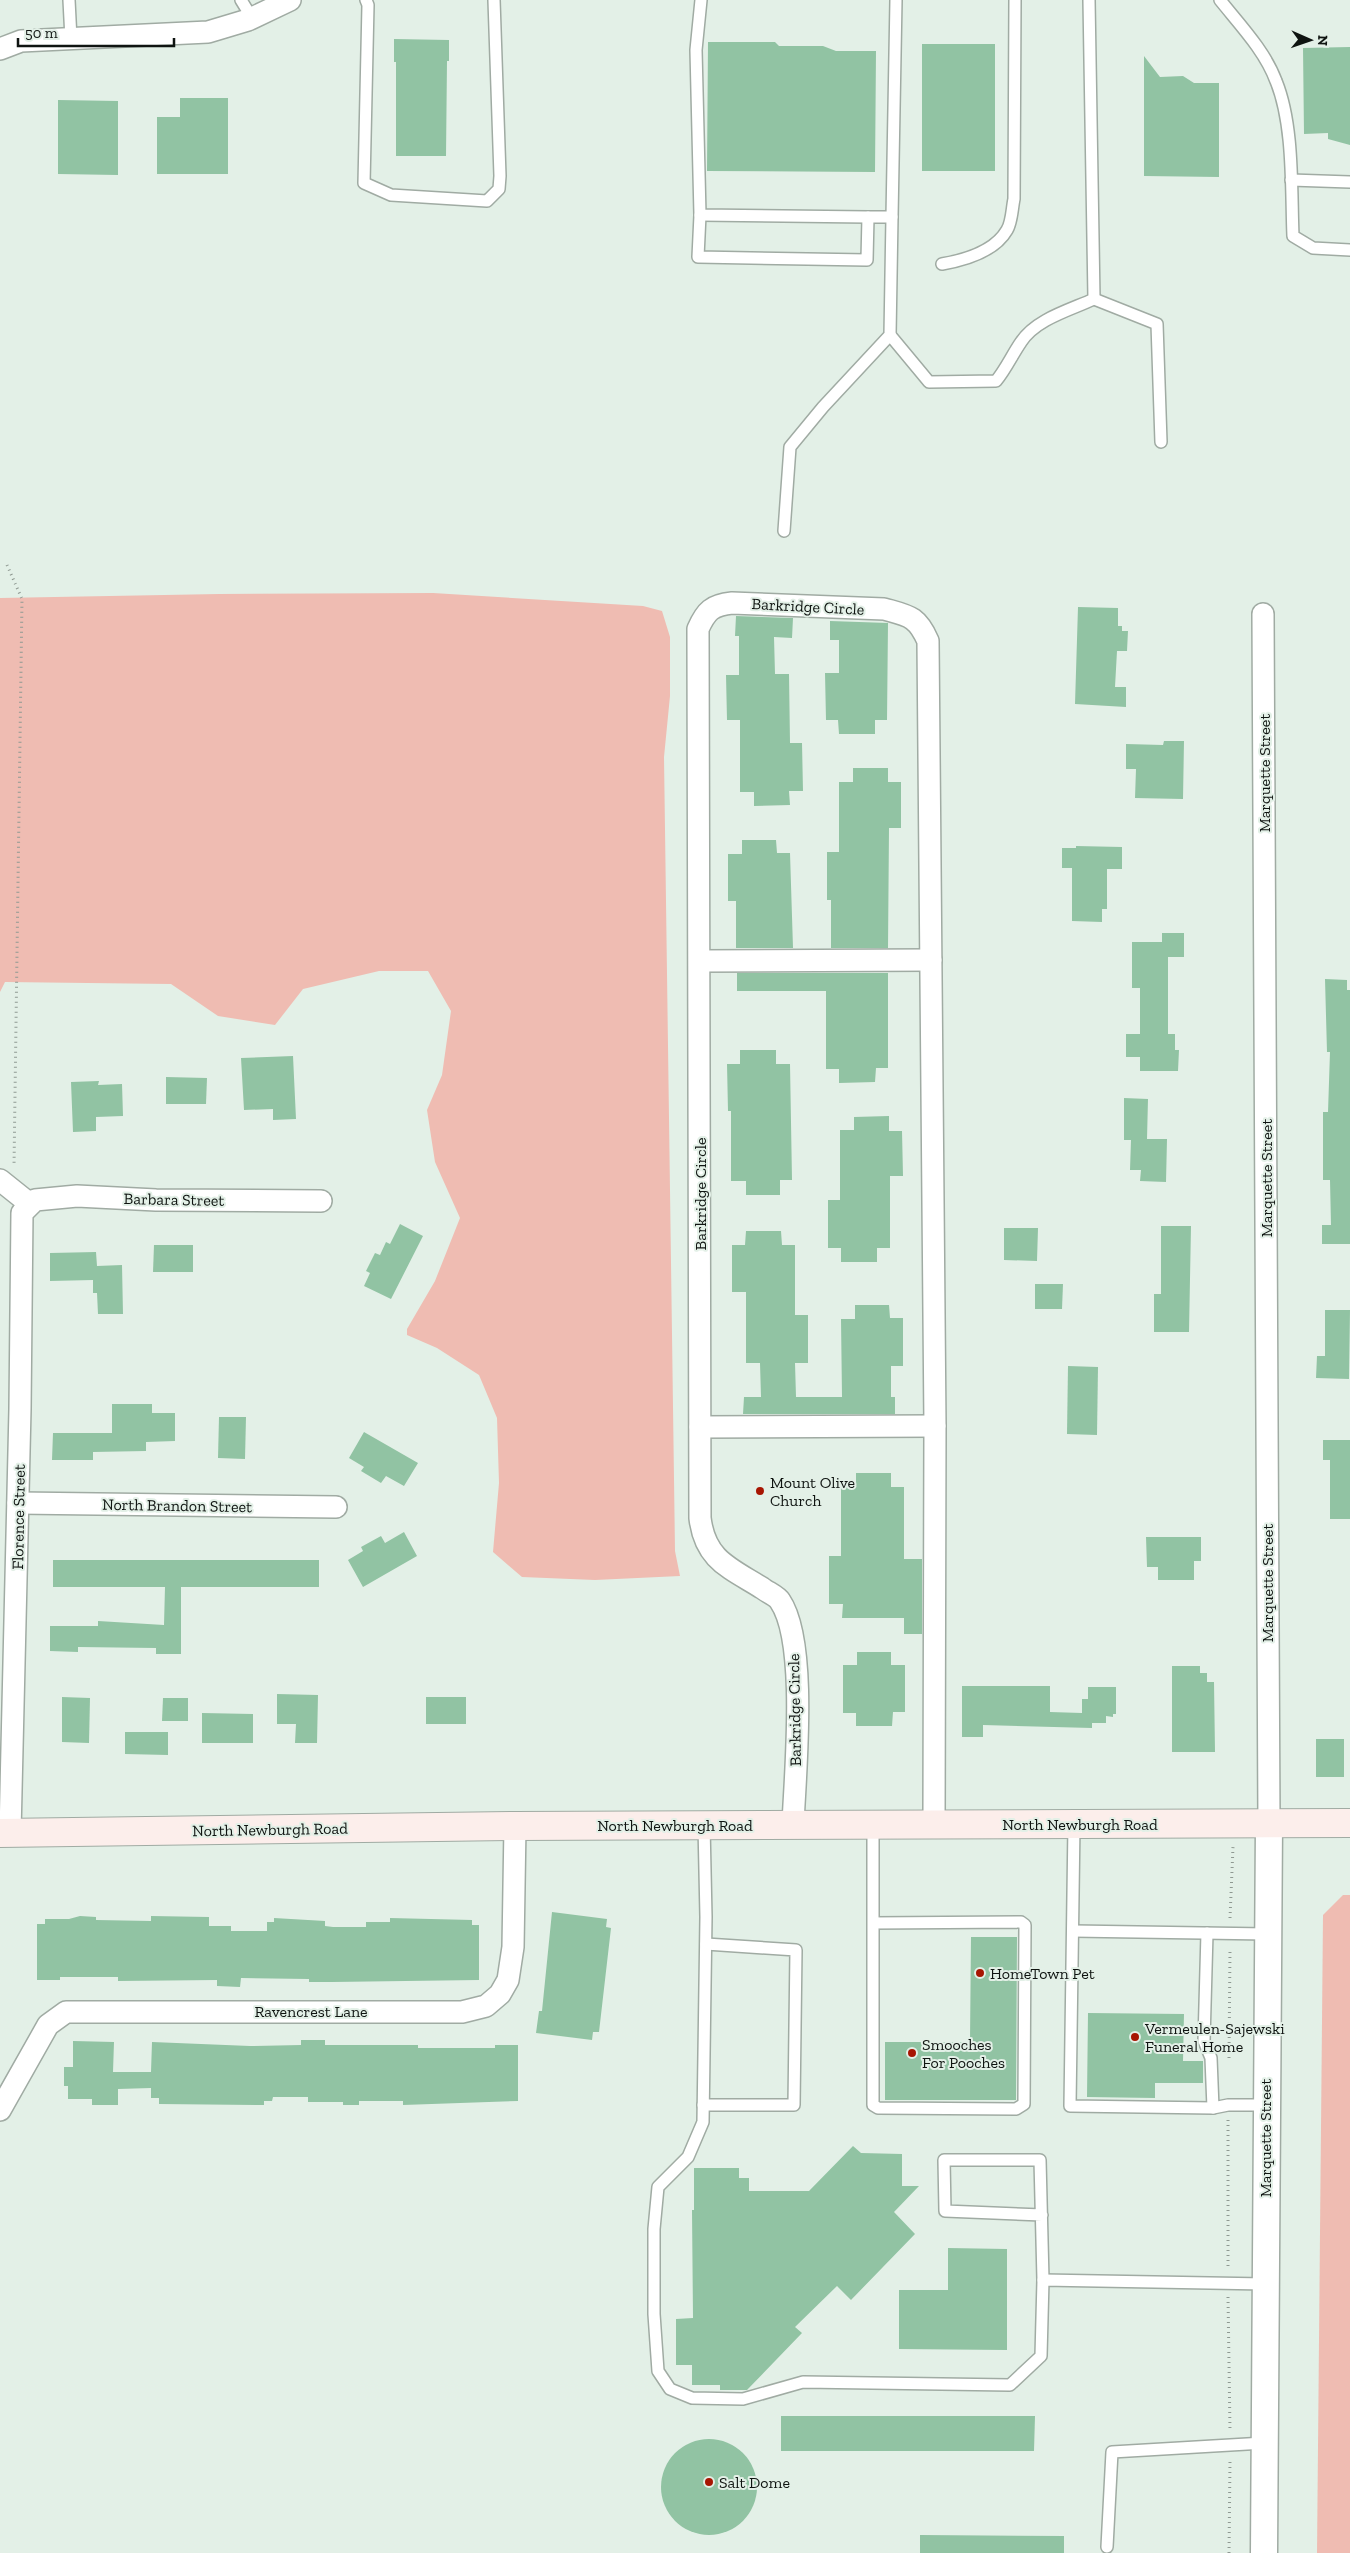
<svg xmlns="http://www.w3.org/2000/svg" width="1350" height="2553" font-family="'Zilla Slab',serif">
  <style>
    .green { fill: #efbcb2 }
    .building { fill: #91c3a3 }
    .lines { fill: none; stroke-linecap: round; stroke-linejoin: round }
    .service-casing { stroke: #a0aba3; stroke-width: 14 }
    .minor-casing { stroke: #a0aba3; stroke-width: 24 }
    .tertiary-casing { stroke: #a0aba3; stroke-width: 29 }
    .secondary-casing { stroke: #a0aba3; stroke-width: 30 }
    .path { stroke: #8f9992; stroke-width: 3; stroke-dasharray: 1 4; stroke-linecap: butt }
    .service { stroke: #fff; stroke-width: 11 }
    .minor { stroke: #fff; stroke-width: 21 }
    .tertiary { stroke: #fff; stroke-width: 26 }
    .secondary { stroke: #fceeeb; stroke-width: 28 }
    .poi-dot { fill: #a71502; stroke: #e3f0e7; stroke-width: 2 }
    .labels { text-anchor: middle; stroke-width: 4; stroke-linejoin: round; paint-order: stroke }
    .street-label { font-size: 16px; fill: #0f1411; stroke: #e3f0e7 }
    .poi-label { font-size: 16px; fill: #0f1411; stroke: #e3f0e7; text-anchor: start }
  </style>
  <rect width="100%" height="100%" fill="#e3f0e7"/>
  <g class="green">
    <path d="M433,593L643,606L662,611L670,637V696L664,757L675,1551L680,1576L595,1580L522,1577L493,1552L499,1483L497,1418L479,1375L437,1348L407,1335V1329L435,1281L460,1218L435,1162L427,1110L442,1075L451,1011L428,971H379L303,989L275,1025L218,1016L171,984L5,982L0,992V598L219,594Z"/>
    <path d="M1343,1895H1350V2553H1317L1323,1915Z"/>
  </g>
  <g class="building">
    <path d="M394,39L449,40V61H447L446,156H396V62H394Z"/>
    <path d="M708,42H775L779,46H823L836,51H876L875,172L707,171Z"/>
    <rect x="922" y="44" width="73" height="127"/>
    <path d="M1350,47V145L1328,139V133L1304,134L1303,48Z"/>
    <path d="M1144,56L1160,77L1183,76L1194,83H1219V177L1144,176Z"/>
    <path d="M180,98H228V174H157V117H180Z"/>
    <path d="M58,100L118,101V175L58,174Z"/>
    <path d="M1078,607L1118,608V626H1122V631H1128L1127,651H1117L1115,687H1126V707L1075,704Z"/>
    <path d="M736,616L793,618L792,638L774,637L775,674H789L790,743H802L803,791H789L790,805L754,806V792H740V720H727L726,675H739V636H735Z"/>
    <path d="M830,621L888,623L887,720H875V734H839L838,720H826L825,673H839V640H830Z"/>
    <path d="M1164,741H1184L1183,799L1135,798L1136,769H1126V744L1163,745Z"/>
    <path d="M853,768H888V782H901V828H889L888,948H831V900H827V852H839V782H853Z"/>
    <path d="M742,840H776L777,853H790L793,948H736V901H728V854H742Z"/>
    <path d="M1076,846L1122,847V869H1107V909H1102V922L1072,921V868H1062V848H1076Z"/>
    <path d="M1162,933H1184V957H1168V1034H1175V1050H1179L1178,1071H1140V1057H1126V1034H1140V988H1132V942H1162Z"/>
    <path d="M737,973H888V1068H876L875,1082L839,1083V1069H826V991H737Z"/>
    <path d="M1325,979L1347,980V990H1350V1244H1322V1225H1331L1330,1180H1323V1112H1328L1330,1052H1327Z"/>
    <path d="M740,1050H776V1064H790L792,1180H780V1195H746V1181H731V1111H728L727,1064H740Z"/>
    <path d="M293,1056L296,1119L273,1120V1109L244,1110L241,1058Z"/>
    <path d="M166,1077L207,1078L206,1104H166Z"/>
    <path d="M99,1081L98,1085L122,1084L123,1116L96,1117V1131L73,1132L71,1082Z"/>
    <path d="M1124,1098L1148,1099L1147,1139H1167L1166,1182L1140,1181L1141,1170H1130L1131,1140H1124Z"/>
    <path d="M889,1116V1131H902L903,1176H890V1248H877V1262H841V1248H828V1200H840V1130H854V1117Z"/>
    <path d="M400,1224L423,1236L391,1299L364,1286L370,1273L366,1271L375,1253L380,1255L386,1242L390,1244Z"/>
    <path d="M1161,1226H1191L1189,1332H1154V1294H1161Z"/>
    <path d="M1004,1228H1038L1037,1261L1004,1260Z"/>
    <path d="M746,1231H781L782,1245H795V1315H808V1363H795L796,1397H842L841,1319H855V1305H889L890,1318H903V1366H891V1397H895V1414H743L744,1397H761L760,1363H746V1292H732V1245H745Z"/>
    <path d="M154,1245H193V1272H153Z"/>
    <path d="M96,1252L97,1266L122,1265L123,1314H98L97,1293H93V1280L50,1281V1253Z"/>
    <path d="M1035,1284H1063L1062,1309H1035Z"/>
    <path d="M1325,1310H1350L1349,1379L1316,1378L1317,1356H1325Z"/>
    <path d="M1068,1366L1098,1367L1097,1435L1067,1434Z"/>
    <path d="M112,1404H152V1413H175V1441L146,1442V1451L93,1452V1460H52L53,1433H112Z"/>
    <path d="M219,1417H246L245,1459L218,1458Z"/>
    <path d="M364,1432L418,1463L404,1486L386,1476L381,1483L361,1471L364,1467L349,1458Z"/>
    <path d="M1323,1440H1350V1519H1330V1460H1323Z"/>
    <path d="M856,1473H891V1487H904V1559H922V1634H904V1618H842L843,1604H829V1556H841V1487H856Z"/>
    <path d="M404,1532L417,1556L363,1587L348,1560L363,1551L361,1547L381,1536L385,1543Z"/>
    <path d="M1146,1537H1201V1561H1194V1580H1158V1567H1147Z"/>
    <path d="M53,1560H319V1587H181V1654H156V1648L78,1647V1652L50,1651V1626H98V1621L164,1625L165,1587H53Z"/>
    <path d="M857,1652H891V1665H905V1712H893L892,1726H856V1713H843V1665H857Z"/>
    <path d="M1172,1666H1200V1673H1207V1682H1214L1215,1752H1172Z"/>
    <path d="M962,1686H1050V1712L1082,1713V1699H1088V1687H1116V1714H1113V1717L1106,1716V1723H1092V1728L983,1725V1737H962Z"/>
    <path d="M277,1694L318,1695L317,1743H295L296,1724H277Z"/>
    <path d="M62,1697L90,1698L89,1743L62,1742Z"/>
    <rect x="426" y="1697" width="40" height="27"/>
    <path d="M163,1698H188V1721H162Z"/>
    <path d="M202,1713L253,1714V1743H202Z"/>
    <path d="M125,1732H168V1755L125,1754Z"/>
    <rect x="1316" y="1739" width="28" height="38"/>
    <path d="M552,1912L607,1919L606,1927L611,1928L599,2032H593L592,2040L536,2033L539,2011H542Z"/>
    <path d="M80,1916L96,1917V1920L151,1921V1916L209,1917V1926H231V1931H267V1922H274V1918L325,1921V1926L333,1927H366V1922H390V1918L472,1920V1925H479V1980L332,1982H309V1979L241,1978L240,1987L217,1986V1980L118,1981V1977H60V1980H37V1924H45V1919H69Z"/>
    <path d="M971,1937H1017L1016,2100H885V2042H970Z"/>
    <path d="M1088,2013L1184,2014L1183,2061H1203V2083H1155V2098L1087,2097Z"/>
    <path d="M301,2040H325V2045H418V2048H495V2045H518V2101L403,2105V2101H359V2105H343V2102H308V2097H273L272,2101H264V2105L159,2104V2098H151V2088L118,2089V2105H92V2099H68V2086H64V2067H73V2041L114,2042L113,2072H151L152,2042L250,2046L301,2045Z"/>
    <path d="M853,2146L861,2153L902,2154V2186H919L894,2212L915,2234L851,2300L837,2286L795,2327L802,2333L747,2390H720V2385H692V2365H676V2319L693,2318L692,2210H694V2168H739V2178H749V2191H809Z"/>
    <path d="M948,2248L1007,2249V2350L899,2349V2290H948Z"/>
    <path d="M781,2416H1035L1034,2451H781Z"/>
    <circle cx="709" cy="2487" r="48"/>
    <path d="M920,2535L1064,2536V2553H920Z"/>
  </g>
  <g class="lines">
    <defs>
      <g id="service">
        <path d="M69,0L71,39"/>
        <path d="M241,0L252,18"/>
        <path d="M366,0L368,5L364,183L391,195L487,201L499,189L500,176L494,0"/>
        <path d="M701,0L696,50L700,215L868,217H892L896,0"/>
        <path d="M1220,0C1240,25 1265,51 1276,81C1294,125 1291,189 1293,236L1313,248L1350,250"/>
        <path d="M1291,180L1350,182"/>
        <path d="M700,215L698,257L867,260L868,217"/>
        <path d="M942,264C965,260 995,251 1007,230C1012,222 1012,208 1014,199L1015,0"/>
        <path d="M1094,299L1157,324L1161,442"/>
        <path d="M890,335L929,382L996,381C1006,369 1012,355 1021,342C1036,319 1070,310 1094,299L1089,0"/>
        <path d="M784,531L790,447L823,407L890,335L892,217"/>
        <path d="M873,1824V2105L878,2108L1016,2109L1024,2104L1025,1925L1021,1922L873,1923"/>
        <path d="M1074,1824L1070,2106L1213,2108L1228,2105H1265"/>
        <path d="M704,1825L706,1917L703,2122L688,2157L658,2187L654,2229V2314L658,2371L670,2389L692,2398L743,2399L803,2382L1010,2385L1041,2356L1043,2280L1265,2284"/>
        <path d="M1073,1931L1267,1934"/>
        <path d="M1207,1933L1204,2041L1211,2058L1213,2108"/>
        <path d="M703,2105H794L796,1950L706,1944"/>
        <path d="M1042,2215L945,2211L944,2160H1040L1043,2280"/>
        <path d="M1107,2547L1112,2452L1264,2443"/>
      </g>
      <g id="minor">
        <path d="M0,49L21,41L208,32L248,20L290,0"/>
        <path d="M1263,614L1269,1824"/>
        <path d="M700,961L931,960"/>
        <path d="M0,1180L30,1204"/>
        <path d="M700,1427L935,1426"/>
        <path d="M18,1503L336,1507"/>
        <path d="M793,1824C795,1774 808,1642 780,1601C777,1596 767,1592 762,1588C730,1568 705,1560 700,1518L698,629C706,611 712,605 732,603L884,609C909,616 917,616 928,641L935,1426L934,1823"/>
        <path d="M10,1833L20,1409L22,1213L35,1200L77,1196L156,1200L321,1201"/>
        <path d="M0,2110L48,2025L66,2012H462L486,2006L500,1994L508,1980L513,1947L515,1826"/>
      </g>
      <path id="tertiary" d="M1264,2553L1269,1824"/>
      <path id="secondary" d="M0,1833L515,1826L1350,1823"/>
    </defs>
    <use href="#service" class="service-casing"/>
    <use href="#minor" class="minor-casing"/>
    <use href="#tertiary" class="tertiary-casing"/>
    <use href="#secondary" class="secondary-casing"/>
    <g class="path">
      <path d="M7,565L22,599L14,1166"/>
      <path d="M1230,1918L1233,1847"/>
      <path d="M1229,2058L1230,1950"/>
      <path d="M1228,2120V2268"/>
      <path d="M1228,2297L1230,2431"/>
      <path d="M1229,2553L1230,2460"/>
    </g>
    <use href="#service" class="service"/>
    <use href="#minor" class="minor"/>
    <use href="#tertiary" class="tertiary"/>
    <use href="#secondary" class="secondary"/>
  </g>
  <g class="poi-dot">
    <circle cx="760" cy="1491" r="5"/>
    <circle cx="980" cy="1973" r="5"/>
    <circle cx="1135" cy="2037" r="5"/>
    <circle cx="912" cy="2053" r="5"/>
    <circle cx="709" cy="2482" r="5"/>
  </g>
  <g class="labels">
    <g class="street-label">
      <text transform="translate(808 606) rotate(3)" y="6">Barkridge Circle</text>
      <text transform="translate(1264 773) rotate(-90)" y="6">Marquette Street</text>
      <text transform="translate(1266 1178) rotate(-90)" y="6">Marquette Street</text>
      <text transform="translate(700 1194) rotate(-90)" y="6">Barkridge Circle</text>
      <text transform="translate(174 1199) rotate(1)" y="6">Barbara Street</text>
      <text transform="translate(177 1505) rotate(1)" y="6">North Brandon Street</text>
      <text transform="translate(18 1517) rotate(-89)" y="6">Florence Street</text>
      <text transform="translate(1267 1583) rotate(-90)" y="6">Marquette Street</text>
      <text transform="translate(794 1710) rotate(-91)" y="6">Barkridge Circle</text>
      <text x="1080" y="1830">North Newburgh Road</text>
      <text x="675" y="1831">North Newburgh Road</text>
      <text transform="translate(270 1829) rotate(-1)" y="6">North Newburgh Road</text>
      <text x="311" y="2017">Ravencrest Lane</text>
      <text transform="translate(1265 2138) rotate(-90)" y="6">Marquette Street</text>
    </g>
    <g class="poi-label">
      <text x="770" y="1488">Mount Olive<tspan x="770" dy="18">Church</tspan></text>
      <text x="990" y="1979">HomeTown Pet</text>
      <text x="1145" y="2034">Vermeulen-Sajewski<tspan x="1145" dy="18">Funeral Home</tspan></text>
      <text x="922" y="2050">Smooches<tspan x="922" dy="18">For Pooches</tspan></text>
      <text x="719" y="2488">Salt Dome</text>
    </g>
  </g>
  <g transform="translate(1310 40) rotate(92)" stroke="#e3f0e7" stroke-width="4" paint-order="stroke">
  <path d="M0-4L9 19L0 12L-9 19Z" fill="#0f1411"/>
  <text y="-8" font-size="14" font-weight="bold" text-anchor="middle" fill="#0f1411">N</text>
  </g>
  <path d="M18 38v8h156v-8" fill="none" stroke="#0f1411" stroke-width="2.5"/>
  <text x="25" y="38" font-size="15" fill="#0f1411" stroke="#e3f0e7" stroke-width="4" paint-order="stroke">50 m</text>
</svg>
